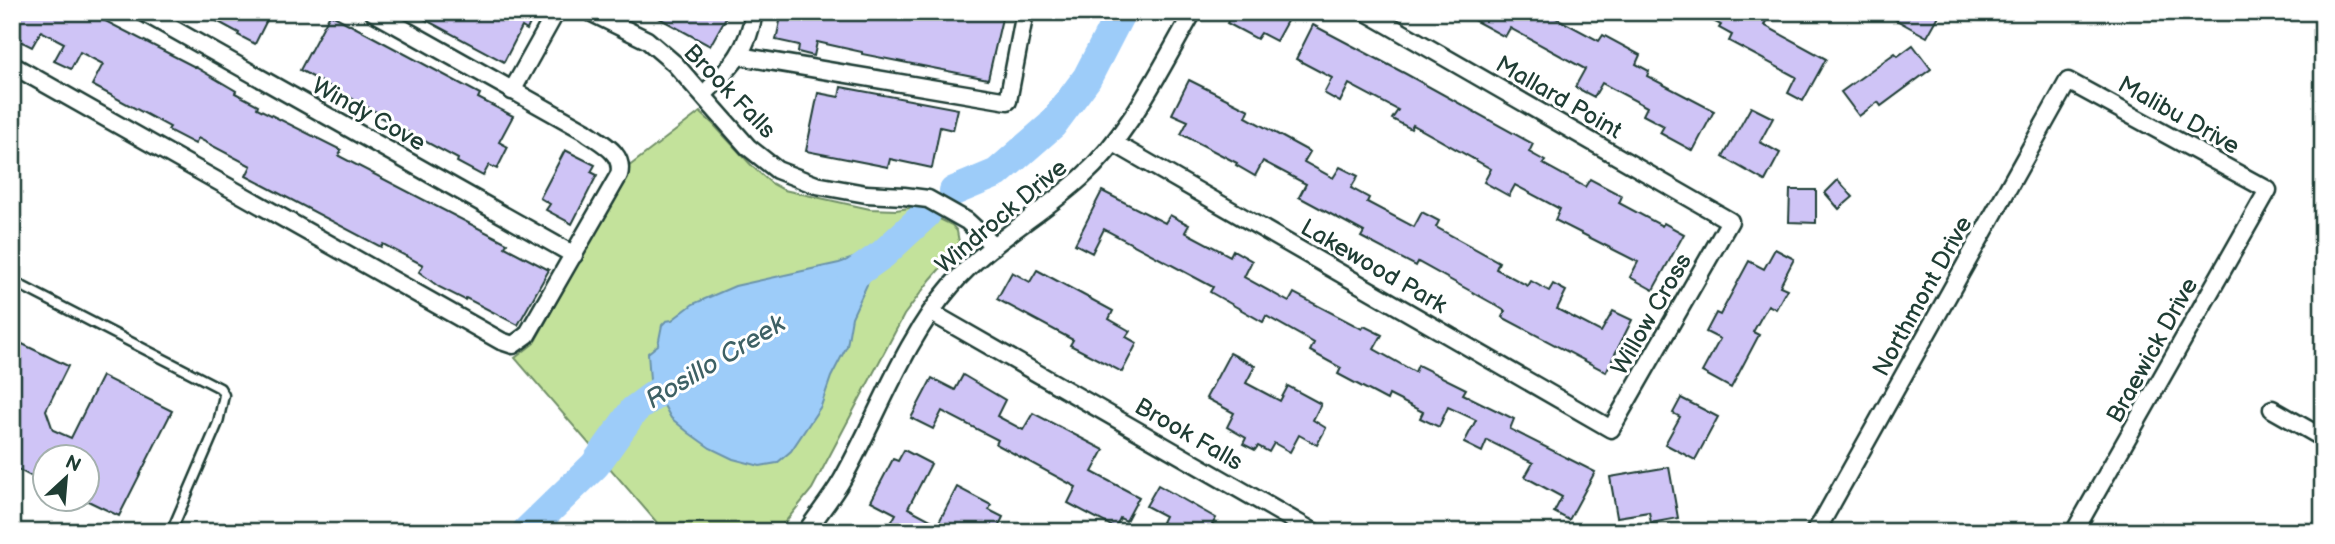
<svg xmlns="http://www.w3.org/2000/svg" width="2335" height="544" font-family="'Balsamiq Sans',sans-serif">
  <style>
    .green { fill: #c3e29b; stroke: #719068; stroke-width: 2 }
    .water { fill: #9dccf9; stroke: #6b93aa; stroke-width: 2 }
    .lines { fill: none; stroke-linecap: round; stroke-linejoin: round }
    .river { stroke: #9dccf9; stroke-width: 30 }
    .building { fill: #cfc4f6; stroke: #1f3d34; stroke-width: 2 }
    .service-casing { stroke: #1f3d34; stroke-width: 13 }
    .minor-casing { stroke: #1f3d34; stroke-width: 21 }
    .service { stroke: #fff; stroke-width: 8 }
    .minor { stroke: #fff; stroke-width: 16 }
    .labels { text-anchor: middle; stroke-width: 6; stroke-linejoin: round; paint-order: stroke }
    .street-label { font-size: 24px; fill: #1f3d34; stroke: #fff }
    .water-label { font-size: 26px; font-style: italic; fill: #3e6165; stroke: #fff }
  </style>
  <rect width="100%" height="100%" fill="#fff"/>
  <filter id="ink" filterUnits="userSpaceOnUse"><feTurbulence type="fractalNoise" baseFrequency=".0143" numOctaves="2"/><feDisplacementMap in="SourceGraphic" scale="14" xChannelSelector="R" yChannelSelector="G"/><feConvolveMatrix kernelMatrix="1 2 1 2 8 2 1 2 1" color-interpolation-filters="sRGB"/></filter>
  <g filter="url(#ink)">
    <path class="green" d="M700,112L713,124L753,167L771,183L784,190L870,209L896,210L915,207L952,225L957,231L959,242L958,248L931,279L904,315L812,489L777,532H665L515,358L534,343L624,181L628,167Z"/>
    <path class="water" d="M876,250L883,254V264L870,278L852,317L847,346L831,377L821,406L791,451L777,463L760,466L733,459L710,448L689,433L671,418L650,380L648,353L658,345L662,325L666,321L672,320L693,304L735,286L839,263Z"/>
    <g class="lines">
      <g class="river">
        <path d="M954,191L997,173L1052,125L1087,78L1121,12"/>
        <path d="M852,276L883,254L926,214"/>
        <path d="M526,532L595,465L634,410L657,393L692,372"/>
      </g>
    </g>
    <g class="building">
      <path d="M12,12H88L197,68L236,91L235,93L258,105L257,108L341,150L339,156L507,243L505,247L549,270L518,325L466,298L465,300L439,287L419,272L423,265L383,244L381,247L246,176L251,166L198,138L195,144L168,130L170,127L92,85L103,64L80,52L71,69L54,61L64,43L41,31L32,47L12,37Z"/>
      <path d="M200,12H271L255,44L238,35L239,33Z"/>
      <path d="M411,12H535L527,30L522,27L504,62Z"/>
      <path d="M648,12H729L710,46Z"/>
      <path d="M782,12H995L1003,14L988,79L862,54V52L817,42L814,56L798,52L799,45L776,40Z"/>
      <path d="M1233,12H1292L1276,41L1261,33L1257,39L1227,23Z"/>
      <path d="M1459,12H1545L1599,41L1603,35L1640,55L1636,64L1649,71L1647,76L1714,111L1693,151L1660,133L1664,126L1643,115L1647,107L1602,83L1594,97L1575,87L1585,69L1510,28L1505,37Z"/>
      <path d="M1696,12H1771L1764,25L1826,59L1803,101L1788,93L1796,77L1729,41L1732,35L1719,28L1721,25Z"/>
      <path d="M1882,12H1941L1927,37Z"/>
      <path d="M330,14L480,94L478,98L513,116L499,142L508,147L497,169L489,165L483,176L457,162L458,159L378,116L380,114L300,70Z"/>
      <path d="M1313,25L1406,74L1533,144L1529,152L1545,161L1543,164L1585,187L1590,179L1622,196L1619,203L1662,226L1664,223L1684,234L1653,290L1630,277L1638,262L1555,220L1560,209L1515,185L1509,196L1484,182L1491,169L1413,125L1411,129L1392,119L1398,110L1349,84L1340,102L1324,93L1332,78L1296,59Z"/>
      <path d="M1913,45L1931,69L1881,106L1878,102L1859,116L1841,92L1895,53L1898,56Z"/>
      <path d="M1189,80L1249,110L1246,117L1310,152L1304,162L1333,178L1340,167L1358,176L1351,188L1369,198L1367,202L1414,227L1422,212L1439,221L1436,227L1499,262L1496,269L1528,286L1531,281L1549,291L1553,284L1566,291L1557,309L1601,332L1613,311L1632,320L1606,372L1502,317L1505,311L1492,303L1418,262L1416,266L1361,237L1364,232L1299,197L1306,184L1263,161L1255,176L1236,165L1237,163L1181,134L1188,121L1172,114Z"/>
      <path d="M841,87L958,109L953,130L940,127L932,168L890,159L888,167L806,151L818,93L839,97Z"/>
      <path d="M1751,107L1773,118L1760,142L1780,153L1765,181L1723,157Z"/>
      <path d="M565,150L595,165L591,172L597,175L572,224L546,210L550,204L540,198Z"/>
      <path d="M1838,180L1853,197L1839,209L1825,193Z"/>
      <path d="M1790,190H1816V223L1789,222Z"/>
      <path d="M1102,191L1165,223L1170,215L1189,225L1185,232L1230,256L1233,250L1252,261L1244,277L1289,302L1294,293L1362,329L1364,326L1382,335L1374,349L1415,372L1418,365L1466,389L1463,394L1514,419L1510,429L1595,472L1569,520L1554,512L1562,497L1525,477L1533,463L1487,440L1482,452L1464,443L1476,420L1448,407L1439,427L1420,418L1423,412L1389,395L1387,400L1338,374L1341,368L1310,351L1314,343L1266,316L1263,322L1210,292L1213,287L1104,229L1092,253L1075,244Z"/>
      <path d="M1775,249L1794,259L1780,286L1787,289L1776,309L1768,305L1753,332L1759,335L1731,388L1702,372L1720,339L1706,332L1716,313L1720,315L1749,261L1764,269Z"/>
      <path d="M1037,270L1113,311L1109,319L1130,331L1126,337L1137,343L1122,372L1070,345L1073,340L997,299L1012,272L1030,282Z"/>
      <path d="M12,339L68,366L46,410L53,430L71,438L102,376L172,411L119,516L88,501V457H46V470L40,481L17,469L12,464Z"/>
      <path d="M1230,353L1255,366L1246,383L1280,401L1288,386L1321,404L1313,420L1326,428L1317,445L1299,435L1290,452L1274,443L1269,452L1258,446L1255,450L1243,444L1246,438L1227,427L1234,413L1206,398Z"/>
      <path d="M963,375L1005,400L997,416L1023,430L1033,413L1104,450L1092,472L1139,497L1126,521L1120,518L1115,528L1068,503L1076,487L996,444L998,440L942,411L933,429L911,418L932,378L955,390Z"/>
      <path d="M1681,398L1718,417L1695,460L1665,444L1680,417L1673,413Z"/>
      <path d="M904,450L931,464L908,508L938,524L957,487L991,505L989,510L1003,517L996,532H908L891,523L896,514L871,501L893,459L898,461Z"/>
      <path d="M1669,467L1678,518L1651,523L1649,512L1617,517L1610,477Z"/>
      <path d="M1158,485L1216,518L1208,532H1179L1162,522L1165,516L1146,506Z"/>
    </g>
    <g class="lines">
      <defs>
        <path id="service" d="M12,281L220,388L224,395L218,423L171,532"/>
        <g id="minor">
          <path d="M143,12L574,255"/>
          <path d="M590,12L647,40L675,64L748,147L777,170L816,185L866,194L904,196L928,199L967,221L994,246"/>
          <path d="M739,56L1008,101L1025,12"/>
          <path d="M12,65L501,341L513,345L527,335L619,175C625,153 601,143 585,131L373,12"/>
          <path d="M512,91L556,12"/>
          <path d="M703,95C730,68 748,52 754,12"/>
          <path d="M1114,143L1611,429L1730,221L1366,12"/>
          <path d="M932,313L1314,532"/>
          <path d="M2272,409L2323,438"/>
          <path d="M806,532C818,514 831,499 842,480C877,418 904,340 951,286C988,243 1039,216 1081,178C1130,134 1160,69 1193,12"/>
          <path d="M1814,532L1821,523L2068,81L2268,190L2074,532"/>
        </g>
      </defs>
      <use href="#service" class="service-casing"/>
      <use href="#minor" class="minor-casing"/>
      <use href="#service" class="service"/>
      <use href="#minor" class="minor"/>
    </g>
  </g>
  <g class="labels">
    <g class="street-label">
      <text transform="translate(730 91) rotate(46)" y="8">Brook Falls</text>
      <text transform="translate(1559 97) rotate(30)" y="8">Mallard Point</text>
      <text transform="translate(369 114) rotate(29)" y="8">Windy Cove</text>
      <text transform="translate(2179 115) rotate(29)" y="8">Malibu Drive</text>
      <text transform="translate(1001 216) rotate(-40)" y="8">Windrock Drive</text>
      <text transform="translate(1374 266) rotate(30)" y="8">Lakewood Park</text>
      <text transform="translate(1922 296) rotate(-61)" y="8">Northmont Drive</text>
      <text transform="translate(1651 314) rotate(-60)" y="8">Willow Cross</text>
      <text transform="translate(2152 350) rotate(-61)" y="8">Braewick Drive</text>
      <text transform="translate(1189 434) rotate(30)" y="8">Brook Falls</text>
    </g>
    <g class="water-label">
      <text transform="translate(715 361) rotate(-31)" y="9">Rosillo Creek</text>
    </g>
  </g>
  <rect width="2335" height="544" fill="none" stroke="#fff" stroke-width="42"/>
  <rect x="21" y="21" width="2293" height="502" fill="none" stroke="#1f3d34" stroke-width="2.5" filter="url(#ink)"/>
  <g transform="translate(66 478) rotate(26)"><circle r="33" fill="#ffffff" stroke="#a5b1ae" stroke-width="2"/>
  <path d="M0-5L12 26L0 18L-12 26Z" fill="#1f3d34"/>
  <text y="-10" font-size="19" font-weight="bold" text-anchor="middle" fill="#1f3d34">N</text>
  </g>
</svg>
